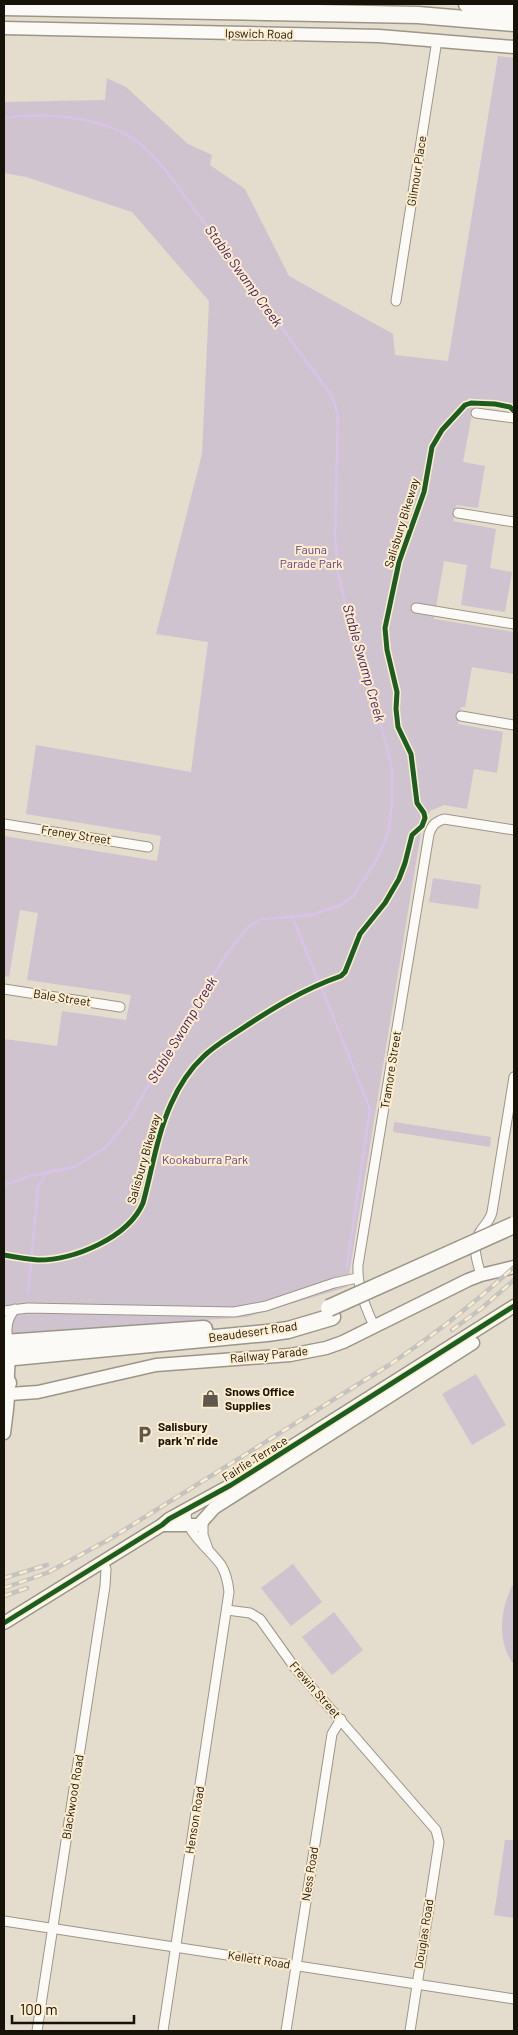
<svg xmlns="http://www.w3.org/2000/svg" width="518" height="2035" font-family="Barlow,sans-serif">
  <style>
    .green { fill: #d0c3d0 }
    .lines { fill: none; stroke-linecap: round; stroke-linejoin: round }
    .stream { stroke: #d9c2e8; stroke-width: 2.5 }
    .street-casing { stroke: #9c9689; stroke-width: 11 }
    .secondary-casing { stroke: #9c9689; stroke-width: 15 }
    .highway-casing { stroke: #9c9689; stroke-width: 19 }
    .street { stroke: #fbfaf7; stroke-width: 9 }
    .secondary { stroke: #fbfaf7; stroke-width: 12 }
    .highway { stroke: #fbfaf7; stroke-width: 16 }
    .rail-casing { stroke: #c5c3bf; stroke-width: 4.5 }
    .rail { stroke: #fdedce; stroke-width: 2.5; stroke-dasharray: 8; stroke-linecap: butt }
    .highway-bridge-casing { stroke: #9c9689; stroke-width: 19; stroke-linecap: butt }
    .highway-bridge { stroke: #fbfaf7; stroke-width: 16 }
    .cycleway-casing { stroke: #fdedce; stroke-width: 8 }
    .cycleway { stroke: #1b5e20; stroke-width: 5 }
    .labels { text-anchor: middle; stroke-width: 4; stroke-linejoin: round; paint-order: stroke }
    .street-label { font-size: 12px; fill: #181308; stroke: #fdedce }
    .park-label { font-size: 12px; fill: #603c83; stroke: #fdedce }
    .poi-label { font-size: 12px; font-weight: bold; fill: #181308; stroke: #fdedce; text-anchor: start }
    .water-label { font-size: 14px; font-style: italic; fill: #431e63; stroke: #fdedce }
  </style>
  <rect width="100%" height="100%" fill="#e4dccc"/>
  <g class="green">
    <path d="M498,56L514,58V406L468,398L473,409L463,462L485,466L478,508L456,505L453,521L496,529L490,568L512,572L505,612L461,605L467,565L444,561L434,619L514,632V674L472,667L465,707H461L458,724L503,732L497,773L474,769L467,809L444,805L430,811L421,832L347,1287L247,1317L4,1334V1039L57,1046L62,1011L126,1020L131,995L27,980L38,913L20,910L9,977L4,976V836L157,861L161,836L26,814L36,745L191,772L208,642L156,634L202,454L209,301L132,212L26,177L4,173V102L105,100L107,78L126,87L188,144L212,155L210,165L245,189L289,276L393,334L395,355L448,361Z"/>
    <path d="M433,878L481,885L478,909L429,902Z"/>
    <path d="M394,1122L491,1137L490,1147L393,1132Z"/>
    <path d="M476,1374L506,1425L472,1445L442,1394Z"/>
    <path d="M293,1564L322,1602L291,1626L261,1588Z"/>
    <path d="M514,1582V1665C496,1641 500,1608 514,1582Z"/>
    <path d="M334,1612L363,1650L332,1675L302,1637Z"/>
    <path d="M505,1840H514V1918L494,1915Z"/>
  </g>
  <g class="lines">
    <g class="stream">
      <path d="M4,118C42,113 86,115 121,132C141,141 156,159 169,175L329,392L335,404L338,418L335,534L338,573L347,611L387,747L392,771V802L388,833L378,858L353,896L341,905L311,915L262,919L248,927L229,951L195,1003L130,1118L105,1148L74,1167L30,1176L4,1185"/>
      <path d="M292,916L318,980"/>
      <path d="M321,986L370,1109L347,1266"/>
      <path d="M28,1293L38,1187L47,1172"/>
    </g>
    <defs>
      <g id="street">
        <path d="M396,301L437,40"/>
        <path d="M476,413L514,418"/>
        <path d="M458,513L514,522"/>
        <path d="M416,608L514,624"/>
        <path d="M461,716L514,725"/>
        <path d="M4,824L148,847"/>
        <path d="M4,989L120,1007"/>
        <path d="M481,1275C477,1261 471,1245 480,1232C484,1225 490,1221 492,1212L514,1077"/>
        <path d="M4,1311L28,1308L234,1312L266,1306L334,1283L357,1278"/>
        <path d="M374,1326C365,1306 357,1287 358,1265L429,834C432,825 435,822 444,819L514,830"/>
        <path d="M8,1343C6,1329 6,1320 15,1309"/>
        <path d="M203,1523V1535L208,1549"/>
        <path d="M227,1610L250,1613L260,1619L295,1668L436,1830L439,1842L410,2031"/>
        <path d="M4,1921L514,1999"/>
        <path d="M37,2031L105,1586L106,1569L103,1563"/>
        <path d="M163,2031L229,1592C228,1582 226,1573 221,1565C211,1550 181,1529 187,1510"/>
        <path d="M286,2031L332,1734L341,1719"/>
      </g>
      <g id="secondary">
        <path d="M4,28L379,36L514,47"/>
        <path d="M10,1394L38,1392L156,1365L290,1355L326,1348L343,1342L468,1280L481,1275L514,1267"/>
        <path d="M4,1433C6,1416 9,1401 8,1385C7,1372 10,1361 8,1348"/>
        <path d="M162,1525H199L214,1508L473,1343"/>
        <path d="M4,1623L162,1525L169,1519L231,1485L514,1306"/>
      </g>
      <g id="highway">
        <path d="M467,4L514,10"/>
        <path d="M4,7L418,15L514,23"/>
        <path d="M4,1343L204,1329"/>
        <path d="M4,1358L267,1333L288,1330L332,1317"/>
        <path d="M4,1378L8,1383"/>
      </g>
    </defs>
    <use href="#street" class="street-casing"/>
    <use href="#secondary" class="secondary-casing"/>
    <use href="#highway" class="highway-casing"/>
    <use href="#street" class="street"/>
    <use href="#secondary" class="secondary"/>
    <use href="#highway" class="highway"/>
    <defs>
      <g id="rail">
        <path d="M452,1330L482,1308L514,1280"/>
        <path d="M4,1578L47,1565"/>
        <path d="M4,1588L47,1573L108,1540L389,1365C434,1335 475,1303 514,1267"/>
        <path d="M4,1596L27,1588"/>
      </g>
    </defs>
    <use href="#rail" class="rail-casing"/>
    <use href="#rail" class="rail"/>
    <defs>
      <path id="highway-bridge" d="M329,1308L514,1225"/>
    </defs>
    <use href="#highway-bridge" class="highway-bridge-casing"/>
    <use href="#highway-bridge" class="highway-bridge"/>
    <defs>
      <g id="cycleway">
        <path d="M4,1255C15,1257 27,1259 38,1260C74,1260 128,1238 143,1203C152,1170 157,1135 171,1104C179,1086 189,1070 203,1057C214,1046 228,1038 240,1030C273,1008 304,989 341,976L345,972L360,934L385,903L399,879L405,863L412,835L422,826L425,818L424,813L417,803L411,754L398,727L396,709L397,692L387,650L385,628L399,562L424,492L432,447L442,430L465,405L471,403L495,404L510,407L514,411"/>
        <path d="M4,1623L162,1525L169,1519L231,1485L514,1306"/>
      </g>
    </defs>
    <use href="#cycleway" class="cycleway-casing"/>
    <use href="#cycleway" class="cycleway"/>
  </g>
  <defs>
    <symbol id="shop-bare" viewBox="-9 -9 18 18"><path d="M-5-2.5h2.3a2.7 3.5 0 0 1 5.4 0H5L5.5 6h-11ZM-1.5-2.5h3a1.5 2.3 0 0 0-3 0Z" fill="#5f594d" stroke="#fdedce" stroke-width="2.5" paint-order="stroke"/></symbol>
    <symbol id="parking-bare" viewBox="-9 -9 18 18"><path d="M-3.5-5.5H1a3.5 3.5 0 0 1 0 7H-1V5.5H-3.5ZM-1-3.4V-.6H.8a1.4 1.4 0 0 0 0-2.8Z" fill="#5f594d" stroke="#fdedce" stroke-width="2.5" paint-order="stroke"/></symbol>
  </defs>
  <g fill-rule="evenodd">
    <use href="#shop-bare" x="198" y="1386" width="25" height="25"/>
    <use href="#parking-bare" x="132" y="1422" width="25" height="25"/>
  </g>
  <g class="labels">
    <g class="street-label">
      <text transform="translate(259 34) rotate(1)" y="4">Ipswich Road</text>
      <text transform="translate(417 171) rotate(-81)" y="4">Gilmour Place</text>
      <text transform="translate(402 523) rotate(-73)" y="4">Salisbury Bikeway</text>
      <text transform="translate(76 835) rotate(9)" y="4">Freney Street</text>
      <text transform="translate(62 998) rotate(9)" y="4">Bale Street</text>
      <text transform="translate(391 1070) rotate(-81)" y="4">Tramore Street</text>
      <text transform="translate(144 1159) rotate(-74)" y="4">Salisbury Bikeway</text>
      <text transform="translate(253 1332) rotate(-8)" y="4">Beaudesert Road</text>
      <text transform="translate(269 1355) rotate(-6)" y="4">Railway Parade</text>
      <text transform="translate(255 1459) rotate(-32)" y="4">Fairlie Terrace</text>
      <text transform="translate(315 1690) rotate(49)" y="4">Frewin Street</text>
      <text transform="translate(73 1797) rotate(-81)" y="4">Blackwood Road</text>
      <text transform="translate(195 1820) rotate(-81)" y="4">Henson Road</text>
      <text transform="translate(310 1874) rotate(-81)" y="4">Ness Road</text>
      <text transform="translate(424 1934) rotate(-81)" y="4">Douglas Road</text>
      <text transform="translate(259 1960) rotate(9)" y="4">Kellett Road</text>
    </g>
    <g class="park-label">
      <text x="311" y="554">Fauna<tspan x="311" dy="14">Parade Park</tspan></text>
      <text x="205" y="1164">Kookaburra Park</text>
    </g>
    <g class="poi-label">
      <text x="225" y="1396">Snows Office<tspan x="225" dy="14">Supplies</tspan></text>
      <text x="158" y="1431">Salisbury<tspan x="158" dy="14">park 'n' ride</tspan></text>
    </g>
    <g class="water-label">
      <text transform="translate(244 276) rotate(54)" y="5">Stable Swamp Creek</text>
      <text transform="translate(364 663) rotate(74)" y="5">Stable Swamp Creek</text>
      <text transform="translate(182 1030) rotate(-59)" y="5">Stable Swamp Creek</text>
    </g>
  </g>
  <rect width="518" height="2035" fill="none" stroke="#181308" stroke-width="10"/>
  <path d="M12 2015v8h122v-8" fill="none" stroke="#181308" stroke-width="2.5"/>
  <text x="20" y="2015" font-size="15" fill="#181308" stroke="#fdedce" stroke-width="4" paint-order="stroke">100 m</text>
</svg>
